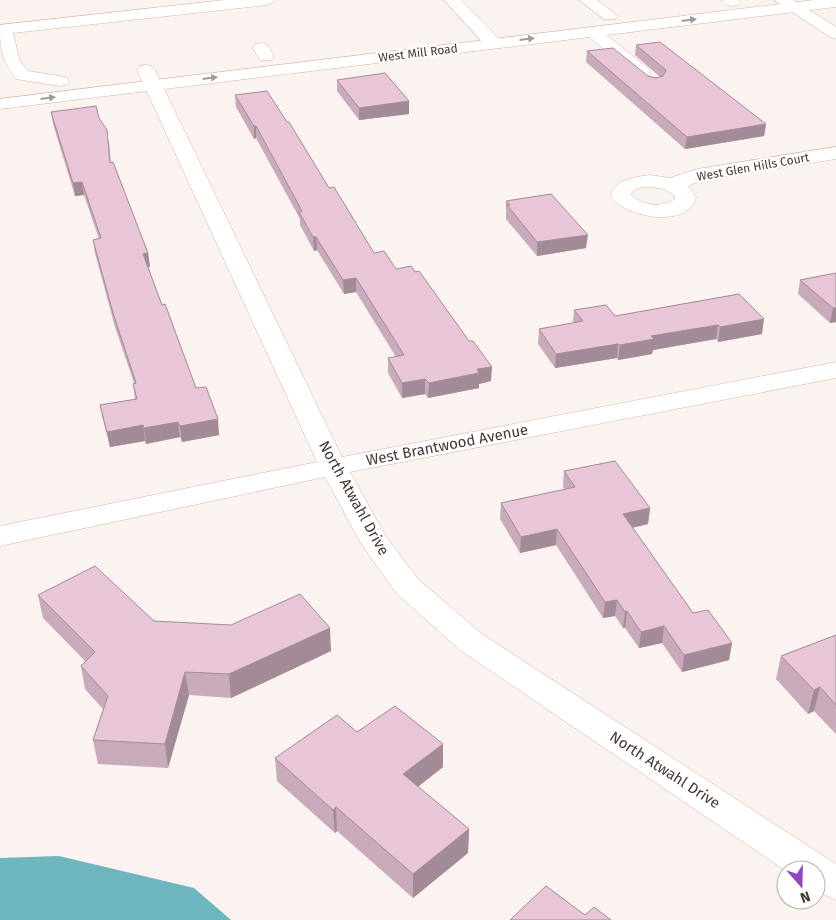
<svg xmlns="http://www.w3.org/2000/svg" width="836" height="920" font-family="'Fira Sans',sans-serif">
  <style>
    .water { fill: #6eb6be }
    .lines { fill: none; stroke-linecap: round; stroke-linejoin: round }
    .minor-casing { stroke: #d7b5a4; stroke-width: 1 }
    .major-casing { stroke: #d7b5a4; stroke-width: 1 }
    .minor { fill: #fff; fill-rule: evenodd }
    .major { fill: #fff; fill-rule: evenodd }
    .wall { fill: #c8aaba }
    .shaded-wall { fill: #a28b97 }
    .building { fill: #e8c6d8; stroke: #a28b97 }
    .oneway { fill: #a29b98 }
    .labels { text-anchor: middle; stroke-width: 4.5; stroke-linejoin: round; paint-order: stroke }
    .far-street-label { font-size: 12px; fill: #453730; stroke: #fff }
    .street-label { font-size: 15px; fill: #453730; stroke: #fff }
  </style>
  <rect width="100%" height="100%" fill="#faf3ef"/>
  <path class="water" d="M59,856L194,888L231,920H0V858Z"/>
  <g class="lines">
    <defs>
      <g id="minor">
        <path d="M225,0H275L272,3L267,5L13,33L20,61L28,71L66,77L69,81L66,85L60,86L16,79C1,57 0,51 0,25Z"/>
        <path d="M444,0H461L499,39L501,43L499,47H487Z"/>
        <path d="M579,0H597L618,16L616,19H604Z"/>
        <path d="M722,0H739L741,2L738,5C731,7 727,6 722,0Z"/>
        <path d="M774,0H793L836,27V39L830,37Z"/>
        <path d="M593,27L599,29L648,68L651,72L648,76L642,77L636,76L587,35L585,32L587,29Z"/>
        <path d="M261,43L267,44L274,56L272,60H260L253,48L255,44Z"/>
        <path d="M146,65L152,66L155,70L342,457L836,362V378L350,472L387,538L418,579L482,634L836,864V900L816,891V870L786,871L460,650L396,593L360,542L325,477L0,546V526L317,462L137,70L140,66Z"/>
        <path d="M836,147V159L701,180L688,186L696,197C690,229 625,218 611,197L613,189L620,182L636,177L650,175L670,178L697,169ZM650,187L664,189L675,196V199C662,208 644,206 631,195L632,192L638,188Z"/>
      </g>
      <path id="major" d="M814,0H836V7L0,109V99Z"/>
    </defs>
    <use href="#minor" class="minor-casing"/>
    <use href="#major" class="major-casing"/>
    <use href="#minor" class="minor"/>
    <use href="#major" class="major"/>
  </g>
  <g class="wall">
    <path d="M636,45L766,124L764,136L685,149L586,62L587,51L648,76L656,78L660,77L635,55Z"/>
    <path d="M337,80L409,114L359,120L337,91Z"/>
    <path d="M235,95L329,188L374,253L396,269L491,381L479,384V388L428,398L425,394L402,398L388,373V358L396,357L356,292L344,294L317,250L314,251L300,225V219L256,138L254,139L236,107Z"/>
    <path d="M51,112L99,118L109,142L111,163L148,253L150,267H148L162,305L196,388L219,435L182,442L180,437L146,444L145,441L110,447L103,420L100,405L135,399L133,384L134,383L115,327L95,253L93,240L99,239L84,195L75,196L53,124Z"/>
    <path d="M506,201L586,248L537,256L506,219Z"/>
    <path d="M836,273V322L830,323L798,294L800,280Z"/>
    <path d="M739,294L762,334L718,342L716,339L653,350L652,354L618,360L617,358L555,368L538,344L539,329L573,323L574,310L615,316Z"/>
    <path d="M564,471L650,508L648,524L633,528L693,613L732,643L729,660L682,672L662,643L639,648L625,628H623L615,616L603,618L556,545L520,553L500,519L501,503L565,490L563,486Z"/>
    <path d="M38,595L154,621L331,651L231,698L189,695L168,768L98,764L93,740L103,709L85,689L81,666L85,661L43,618Z"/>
    <path d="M836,635V734L814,711L808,714L776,679L781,656Z"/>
    <path d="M357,732L443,767L418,787L469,829L468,853L413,898L337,831L335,833L277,781L275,758Z"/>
  </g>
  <g class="shaded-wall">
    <path d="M409,101V114L359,120V108Z"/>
    <path d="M766,124L764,136L685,149L687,137Z"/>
    <path d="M254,126H256V138L254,139Z"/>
    <path d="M82,182L84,195L75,196L73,183Z"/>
    <path d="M588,235L586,248L537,256V242Z"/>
    <path d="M313,237H316L317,250L314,251Z"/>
    <path d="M148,253L150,267L145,268L143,254Z"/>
    <path d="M356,278V292L344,294L343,280Z"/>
    <path d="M833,308H836V322L830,323Z"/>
    <path d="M764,319L762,334L718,342L720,327Z"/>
    <path d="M718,325L716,339L653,350L652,354L618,360L620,345L651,336Z"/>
    <path d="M618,344L617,358L555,368L556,354Z"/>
    <path d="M492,367L491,381L479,384V388L428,398L429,383L477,369Z"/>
    <path d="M425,379V394L402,398V383Z"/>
    <path d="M218,419L219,435L182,442L180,426Z"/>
    <path d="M178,422L180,437L146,444L144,428Z"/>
    <path d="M143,425L145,441L110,447L107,432Z"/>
    <path d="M650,508L648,524L621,530L623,514Z"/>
    <path d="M557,529L556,545L520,553L521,537Z"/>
    <path d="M617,600L615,616L603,618L605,602Z"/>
    <path d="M627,611L625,628H623L625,612Z"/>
    <path d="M664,626L662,643L639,648L641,632Z"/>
    <path d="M330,628L331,651L231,698L229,674Z"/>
    <path d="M732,643L729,660L682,672L684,655Z"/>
    <path d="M185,672L189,695L168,768L165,744Z"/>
    <path d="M820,687L814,711L808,714L814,690Z"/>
    <path d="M443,744V767L403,798V774Z"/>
    <path d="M336,807L337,831L335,833L333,810Z"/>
    <path d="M469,829L468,853L413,898V874Z"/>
  </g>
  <g class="building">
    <path d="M660,42L766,124L687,137L587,51L613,48L648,76L656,78L663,76L666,70L636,45Z"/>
    <path d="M385,73L409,101L359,108L337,80Z"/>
    <path d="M267,91L287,122H289L329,188L334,187L374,253L384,251L396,269L411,266L415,272L419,271L469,341H473L492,367L477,369L479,373L429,383L425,379L402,383L388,358L404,355L356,278L343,280L316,237H313L299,212L302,211L256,126H254L235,95Z"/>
    <path d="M96,106L99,118L107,130L110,163L113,162L148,253L143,254L162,305L165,304L196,388L206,387L218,419L180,426L178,422L144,428L143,425L107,432L100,405L137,399L133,384L136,383L113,313L93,240L101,238L82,182L73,183L51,112Z"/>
    <path d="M551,194L588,235L537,242L507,205H510L506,201Z"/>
    <path d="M836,273V308H833L800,280Z"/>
    <path d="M739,294L764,319L720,327L718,325L651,336L654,339L620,345L618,344L556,354L539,329L583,321L574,310L606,305L615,316Z"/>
    <path d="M615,461L650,508L623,514L693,613L708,610L732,643L684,655L664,626L641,632L627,611L625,612L617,600L605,602L557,529L521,537L501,503L575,487L564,471Z"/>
    <path d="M95,566L154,621L231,625L300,594L330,628L229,674L185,672L165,744L93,740L108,696L81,666L95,652L38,595Z"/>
    <path d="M836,635V705L820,687L814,690L781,656Z"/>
    <path d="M395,706L443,744L403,774L469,829L413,874L336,807L333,810L275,758L337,715L357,732Z"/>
    <path d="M546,886L585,915L594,907L611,920H510Z"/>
  </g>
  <defs><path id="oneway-solid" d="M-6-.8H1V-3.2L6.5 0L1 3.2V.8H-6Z" transform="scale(1.25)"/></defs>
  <g class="oneway">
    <use href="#oneway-solid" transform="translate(689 20) rotate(-7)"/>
    <use href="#oneway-solid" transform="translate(527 39) rotate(-7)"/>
    <use href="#oneway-solid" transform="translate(210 78) rotate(-7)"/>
    <use href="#oneway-solid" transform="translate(48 98) rotate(-7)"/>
  </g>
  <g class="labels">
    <g class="far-street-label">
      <text transform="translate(418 53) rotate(-7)" y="4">West Mill Road</text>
      <text transform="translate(753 167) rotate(-10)" y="4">West Glen Hills Court</text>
    </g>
    <g class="street-label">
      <text transform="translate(447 445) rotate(-11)" y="5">West Brantwood Avenue</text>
      <text transform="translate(354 498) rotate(61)" y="5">North Atwahl Drive</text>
      <text transform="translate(665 770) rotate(33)" y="5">North Atwahl Drive</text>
    </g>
  </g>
  <g transform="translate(801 885) rotate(160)"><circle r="24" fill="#ffffff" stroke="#b5afac"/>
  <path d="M0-4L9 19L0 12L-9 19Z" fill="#8f48bb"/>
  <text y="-8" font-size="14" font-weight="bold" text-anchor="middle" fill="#453730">N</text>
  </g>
</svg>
